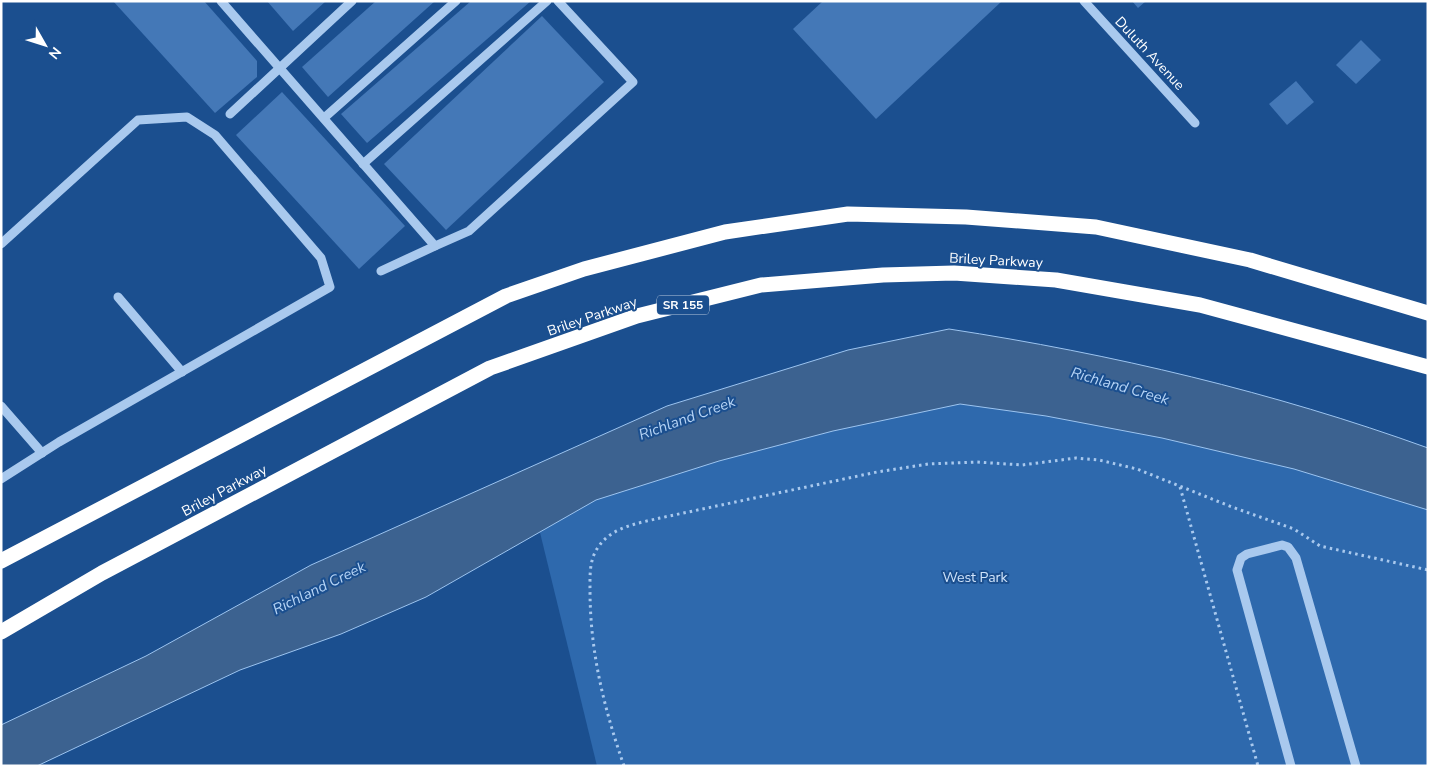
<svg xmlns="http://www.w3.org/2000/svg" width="1429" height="767" font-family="'Nunito Sans',sans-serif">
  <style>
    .green { fill: #2e69ad }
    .water { fill: #3c6290; stroke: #9cc4f0 }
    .building { fill: #4478b7 }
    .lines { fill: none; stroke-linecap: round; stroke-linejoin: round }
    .path { stroke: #a9c9ee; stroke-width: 3; stroke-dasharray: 2.5 4; stroke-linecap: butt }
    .minor { stroke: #a9c9ee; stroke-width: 9 }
    .highway { stroke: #fff; stroke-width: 15 }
    .labels { text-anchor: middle; stroke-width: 4; stroke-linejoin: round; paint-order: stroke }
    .shield { fill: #1b4f8f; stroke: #bbcadd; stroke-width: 1 }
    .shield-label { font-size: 12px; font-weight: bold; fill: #fff }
    .street-label { font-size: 14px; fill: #fff; stroke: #1b4f8f }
    .park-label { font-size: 14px; fill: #cfe3fa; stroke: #1b4f8f }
    .water-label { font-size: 15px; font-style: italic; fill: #b5d3f5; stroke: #1b4f8f }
  </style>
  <rect width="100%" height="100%" fill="#1b4f8f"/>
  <path class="green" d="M981,387L1428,496V766H597L535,512Z"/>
  <path class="water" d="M949,329C1112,354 1273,392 1428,448V510L1294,469L1162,438L1046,416L960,404L833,431L719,461L596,500L426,597L341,634L240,670L37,766H1V725L146,656L311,565L667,406L848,350Z"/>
  <g class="building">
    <path d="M113,1H204L257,61V77L215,113Z"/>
    <path d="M267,1H326L293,31Z"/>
    <path d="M376,1H435L328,97L302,67Z"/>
    <path d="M471,1H531L367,143L341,114Z"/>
    <path d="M823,1H1002L876,119L793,29Z"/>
    <path d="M1132,1H1146L1138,8Z"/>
    <path d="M542,16L604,82L446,230L384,164Z"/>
    <path d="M1361,40L1381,60L1356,84L1336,65Z"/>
    <path d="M1296,81L1314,102L1287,125L1269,104Z"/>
    <path d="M282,92L405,226L359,269L236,135Z"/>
  </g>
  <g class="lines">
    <g class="path">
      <path d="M1180,487L1258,766"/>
      <path d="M624,766C604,708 590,652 590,590C590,575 589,559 599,546C612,527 639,523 660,518L877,472L928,464L977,462L1022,465L1076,458L1099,460L1137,469L1232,507L1294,529L1320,546L1428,570"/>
    </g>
    <g class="minor">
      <path d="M221,1L435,246L469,231L633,82L558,1"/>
      <path d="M1084,1L1195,123"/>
      <path d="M230,114L352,1"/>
      <path d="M324,118L456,1"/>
      <path d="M363,164L547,1"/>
      <path d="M1,244L138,120L187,117L215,135L321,258L330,287L59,442L1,479"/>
      <path d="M381,271L435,246"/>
      <path d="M118,297L182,372"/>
      <path d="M1,406L42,453"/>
      <path d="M1291,766L1237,570L1241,558L1247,554L1282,545L1288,547L1296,558L1356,766"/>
    </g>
    <g class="highway">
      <path d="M1,561L506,296L584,269L725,232L848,214L966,217L1096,227L1250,260L1428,313"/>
      <path d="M1,632L102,573L490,368L637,316L761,285L883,275L954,273L1056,280L1200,305L1428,367"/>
    </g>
  </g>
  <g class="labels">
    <rect class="shield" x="657" y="295.5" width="52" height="19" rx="4"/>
    <g class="shield-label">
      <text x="683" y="309">SR 155</text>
    </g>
    <g class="street-label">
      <text transform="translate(1150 53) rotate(47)" y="5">Duluth Avenue</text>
      <text transform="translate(996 260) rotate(3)" y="5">Briley Parkway</text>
      <text transform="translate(592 316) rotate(-19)" y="5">Briley Parkway</text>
      <text transform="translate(224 490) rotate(-28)" y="5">Briley Parkway</text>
    </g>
    <g class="park-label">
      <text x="975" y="582">West Park</text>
    </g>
    <g class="water-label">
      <text transform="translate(1120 386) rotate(16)" y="5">Richland Creek</text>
      <text transform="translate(687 418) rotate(-20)" y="5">Richland Creek</text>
      <text transform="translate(319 588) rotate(-26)" y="5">Richland Creek</text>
    </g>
  </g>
  <rect width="1429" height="767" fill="none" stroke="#ffffff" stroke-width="5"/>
  <g transform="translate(45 45) rotate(129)" stroke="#1b4f8f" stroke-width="4" paint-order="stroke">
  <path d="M0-4L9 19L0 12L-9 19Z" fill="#ffffff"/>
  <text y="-8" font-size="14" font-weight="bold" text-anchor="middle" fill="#ffffff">N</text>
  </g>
</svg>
